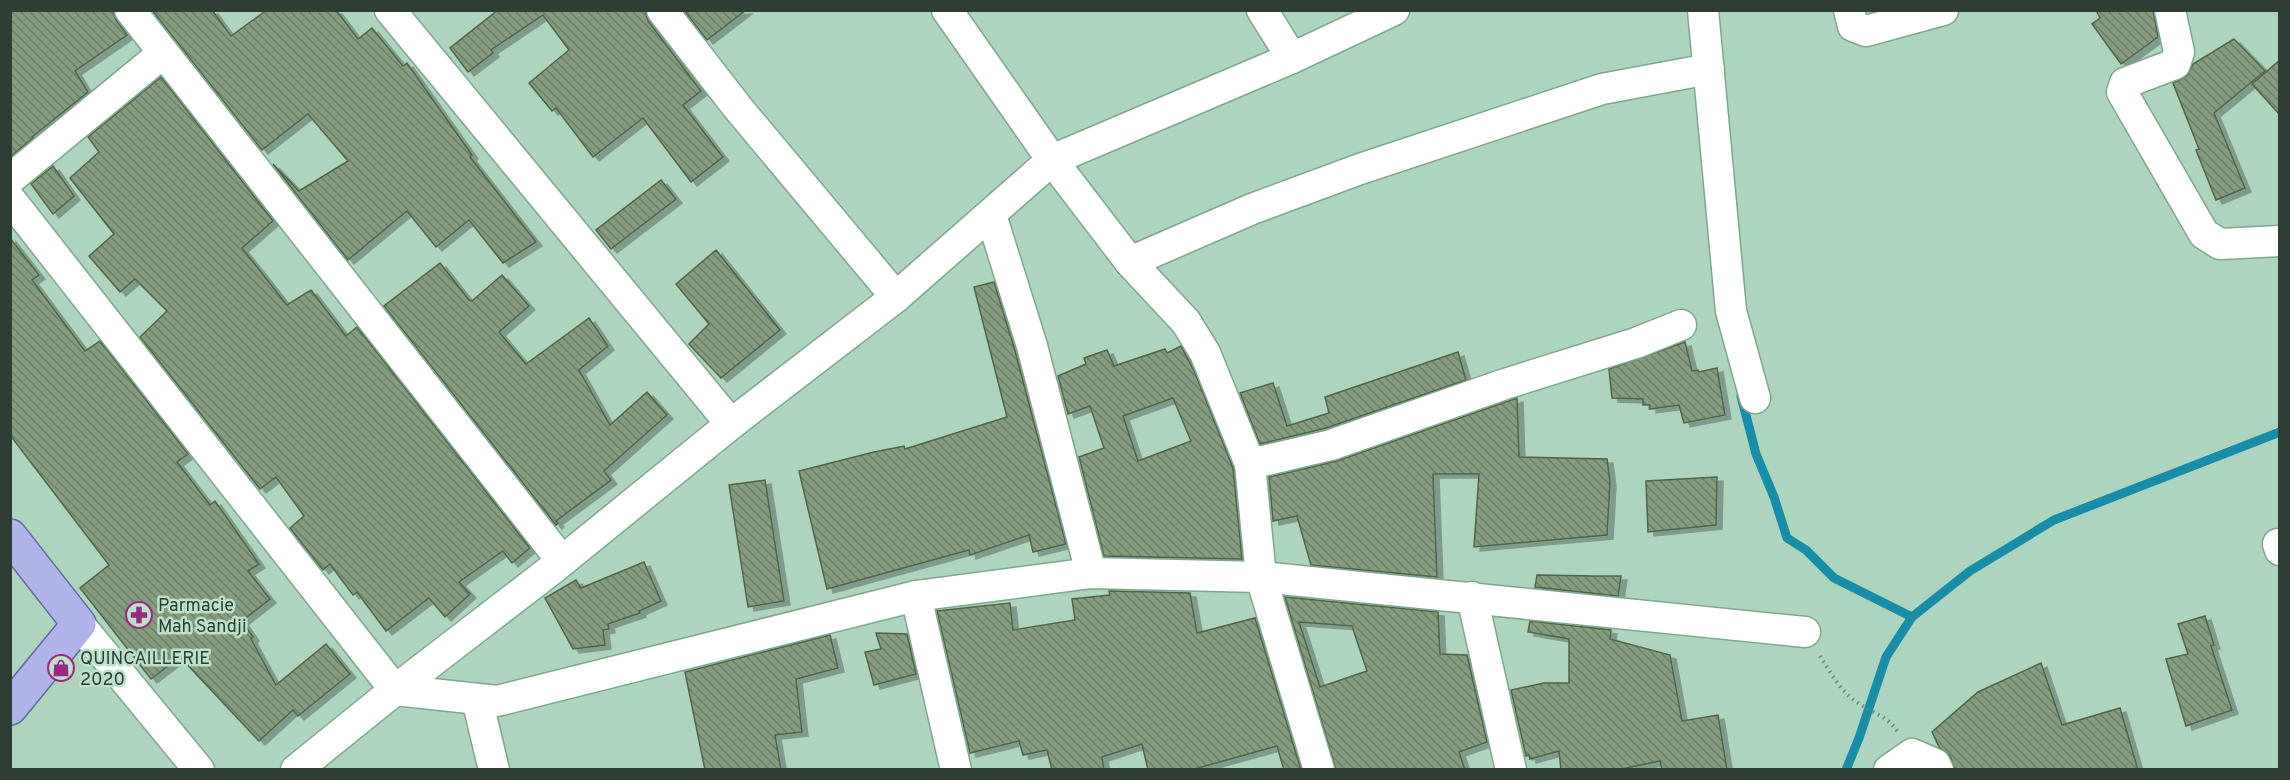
<svg xmlns="http://www.w3.org/2000/svg" width="2290" height="780" font-family="Overpass,sans-serif">
  <style>
    .lines { fill: none; stroke-linecap: round; stroke-linejoin: round }
    .stream { stroke: #178da8; stroke-width: 9 }
    .building { fill: url(#building-back-hatch); stroke: #4f6549; stroke-width: 1.5; fill-rule: evenodd; filter: url(#shadow) }
    .minor-casing { stroke: #80a690; stroke-width: 33 }
    .major-casing { stroke: #606aa0; stroke-width: 36 }
    .path { stroke: #6c8877; stroke-width: 4; stroke-dasharray: 1.5 4.5; stroke-linecap: butt }
    .minor { stroke: #fff; stroke-width: 30 }
    .major { stroke: #b0b4e9; stroke-width: 33 }
    .labels { text-anchor: middle; stroke-width: 5; stroke-linejoin: round; paint-order: stroke }
    .poi-label { font-size: 18px; fill: #2e3e34; stroke: #bae1c9; text-anchor: start }
  </style>
  <defs>
    <pattern id="building-back-hatch" width="6" height="6" patternUnits="userSpaceOnUse" patternTransform="scale(1.5)"><rect width="6" height="6" fill="#859d7e"/><path d="M-1 5l2 2M0 0l6 6M5-1l2 2" fill="none" stroke="#6d8168"/></pattern>
    <filter id="shadow"><feDropShadow dx="6" dy="4" stdDeviation="0" flood-color="#0004"/></filter>
  </defs>
  <rect width="100%" height="100%" fill="#add4bd"/>
  <g class="lines">
    <g class="stream">
      <path d="M1741,396L1756,454L1774,497L1787,538L1806,550L1834,578L1912,617"/>
      <path d="M1846,770L1859,738L1886,657L1912,617L1970,571L2054,520L2280,432"/>
    </g>
  </g>
  <g class="building">
    <path d="M10,10H113L116,20L127,35L75,71L88,92L32,137L33,138L11,156Z"/>
    <path d="M152,10H212L231,36L267,10H336L358,39L372,28L403,66L407,63L472,155L470,157L536,242L503,263L469,220L436,247L407,211L348,260L273,164L299,191L348,161L308,114L262,150Z"/>
    <path d="M498,10H645L648,21L701,91L683,105L723,157L691,182L643,118L593,157L556,108L552,111L529,83L569,50L543,15L491,50L493,53L468,72L450,48Z"/>
    <path d="M684,10H746L707,40Z"/>
    <path d="M2096,10H2153L2158,37L2121,64L2092,24L2100,18Z"/>
    <path d="M2234,39L2265,71L2214,113L2245,188L2216,200L2196,150L2199,149L2173,83L2187,76L2193,64Z"/>
    <path d="M2280,60V115L2252,84Z"/>
    <path d="M161,77L273,221L242,248L287,305L311,290L346,336L357,327L530,548L512,563L503,551L459,582L470,594L445,617L429,598L386,631L357,592L353,595L330,564L323,570L290,528L304,516L276,477L260,489L140,337L167,311L135,279L120,292L89,256L114,234L70,178L99,152L88,137Z"/>
    <path d="M53,166L74,196L53,214L31,184Z"/>
    <path d="M661,180L676,199L611,249L596,230Z"/>
    <path d="M10,238L39,275L32,280L85,351L100,341L188,454L177,462L210,505L215,501L259,564L248,571L270,599L242,621L253,637L251,639L276,685L326,644L350,674L298,716L293,710L259,741L180,657L151,679L80,588L109,565L10,435Z"/>
    <path d="M716,250L780,330L721,378L689,344L709,324L676,284Z"/>
    <path d="M440,263L469,300L472,301L502,275L529,306L499,332L526,364L589,318L608,346L579,370L610,425L647,392L667,415L604,471L611,480L556,521L558,523L556,525L384,306Z"/>
    <path d="M994,282L1015,351L1066,544L1033,552L1029,535L970,555L969,550L827,589L799,471L874,452L904,446L905,449L1007,417L974,287Z"/>
    <path d="M1685,342L1692,371L1698,370L1699,372L1717,368L1725,415L1684,423L1679,405L1650,409V405H1643V399L1612,398L1609,369Z"/>
    <path d="M1181,346L1195,373L1233,468L1242,559L1104,556L1079,457L1104,448L1090,406L1068,414L1058,376L1086,364L1084,358L1107,350L1114,366L1165,349L1167,353ZM1173,398L1191,441L1138,461L1123,416Z"/>
    <path d="M1458,352L1466,380L1326,428L1260,444L1240,393L1273,383L1287,426L1329,413L1325,397Z"/>
    <path d="M1517,398L1519,457L1607,459L1610,482L1607,535L1474,547L1479,474H1433L1437,577L1311,565L1297,516L1273,521L1269,477L1337,461Z"/>
    <path d="M1717,477L1716,525L1648,532L1646,481Z"/>
    <path d="M765,480L784,601L748,607L729,485Z"/>
    <path d="M644,562L661,601L639,611L640,613L608,624L609,629L603,630L605,645L573,649L545,598L576,580L581,588Z"/>
    <path d="M1537,575L1593,576H1621L1618,596L1535,587Z"/>
    <path d="M1109,591L1190,593L1197,633L1255,618L1301,770H1284L1277,746L1191,770H1148L1142,744L1102,757L1104,770H1052L1047,750L1023,755L1019,741L970,753L937,611L1010,603L1013,630L1075,620L1072,599L1110,595Z"/>
    <path d="M1285,597L1438,612L1440,654L1467,655L1487,742L1459,752L1465,770H1336ZM1299,622L1352,626L1367,671L1320,687Z"/>
    <path d="M2205,616L2214,645L2211,646L2232,710L2186,726L2166,659L2188,654L2178,624Z"/>
    <path d="M1530,621L1611,630L1610,639L1670,655L1682,721L1718,715L1727,770H1662L1660,761L1617,770H1561L1559,751L1530,759L1529,755L1526,756L1511,690L1544,683H1569V639L1528,632Z"/>
    <path d="M876,633L907,634L916,674L874,685L865,652L881,649Z"/>
    <path d="M830,635L838,668L796,679L802,732L775,735L781,770H705L685,672Z"/>
    <path d="M2041,663L2062,725L2120,708L2138,770H1955L1950,756L1939,747L1932,732L1978,692Z"/>
  </g>
  <g class="lines">
    <defs>
      <g id="minor">
        <path d="M130,10L562,561"/>
        <path d="M390,10L731,424"/>
        <path d="M662,10L738,108L896,297"/>
        <path d="M947,10L1052,160L1130,262L1186,322L1205,353L1250,464L1261,577L1319,770"/>
        <path d="M1262,10L1292,58"/>
        <path d="M1703,10L1731,311L1755,398"/>
        <path d="M1849,10L1853,26L1866,31L1943,10"/>
        <path d="M2170,10L2179,52L2175,64L2125,83L2122,92L2204,234L2220,244L2280,241"/>
        <path d="M10,179L162,54"/>
        <path d="M10,199L395,690L497,701L916,596L1091,573L1261,577L1805,632"/>
        <path d="M991,215L1032,346L1091,573"/>
        <path d="M1130,262L1252,209L1360,169L1602,89L1709,69"/>
        <path d="M1250,464L1331,445L1505,384L1636,343L1681,325"/>
        <path d="M2278,544L2280,550"/>
        <path d="M916,596L956,770"/>
        <path d="M1472,597L1511,770"/>
        <path d="M79,624L199,770"/>
        <path d="M477,699L494,770"/>
        <path d="M296,770L395,690L551,570L731,424L896,297L1052,160L1292,58L1394,10"/>
        <path d="M1889,770L1912,754L1935,764L1938,770"/>
      </g>
      <path id="major" d="M10,536L79,624L10,708"/>
    </defs>
    <use href="#minor" class="minor-casing"/>
    <use href="#major" class="major-casing"/>
    <path class="path" d="M1820,656C1830,672 1840,690 1855,701C1870,712 1887,715 1897,731"/>
    <use href="#minor" class="minor"/>
    <use href="#major" class="major"/>
  </g>
  <defs>
    <symbol id="pharmacy-ring" viewBox="-11 -11 22 22"><circle r="9.5" fill="#bae1c9" stroke="#9d2883" stroke-width="1.5"/><path d="M-2-6h4v4h4v4h-4v4h-4v-4h-4v-4h4Z" fill="#9d2883"/></symbol>
    <symbol id="shop-ring" viewBox="-11 -11 22 22"><circle r="9.5" fill="#bae1c9" stroke="#9d2883" stroke-width="1.5"/><path d="M-5-2.5h2.3a2.7 3.5 0 0 1 5.4 0H5L5.5 6h-11ZM-1.5-2.5h3a1.5 2.3 0 0 0-3 0Z" fill="#9d2883"/></symbol>
  </defs>
  <g fill-rule="evenodd">
    <use href="#pharmacy-ring" x="124" y="600" width="30" height="30"/>
    <use href="#shop-ring" x="46" y="653" width="30" height="30"/>
  </g>
  <g class="labels">
    <g class="poi-label">
      <text x="158" y="611">Parmacie<tspan x="158" dy="21">Mah Sandji</tspan></text>
      <text x="80" y="664">QUINCAILLERIE<tspan x="80" dy="21">2020</tspan></text>
    </g>
  </g>
  <rect width="2290" height="780" fill="none" stroke="#2e3e34" stroke-width="24"/>
</svg>
